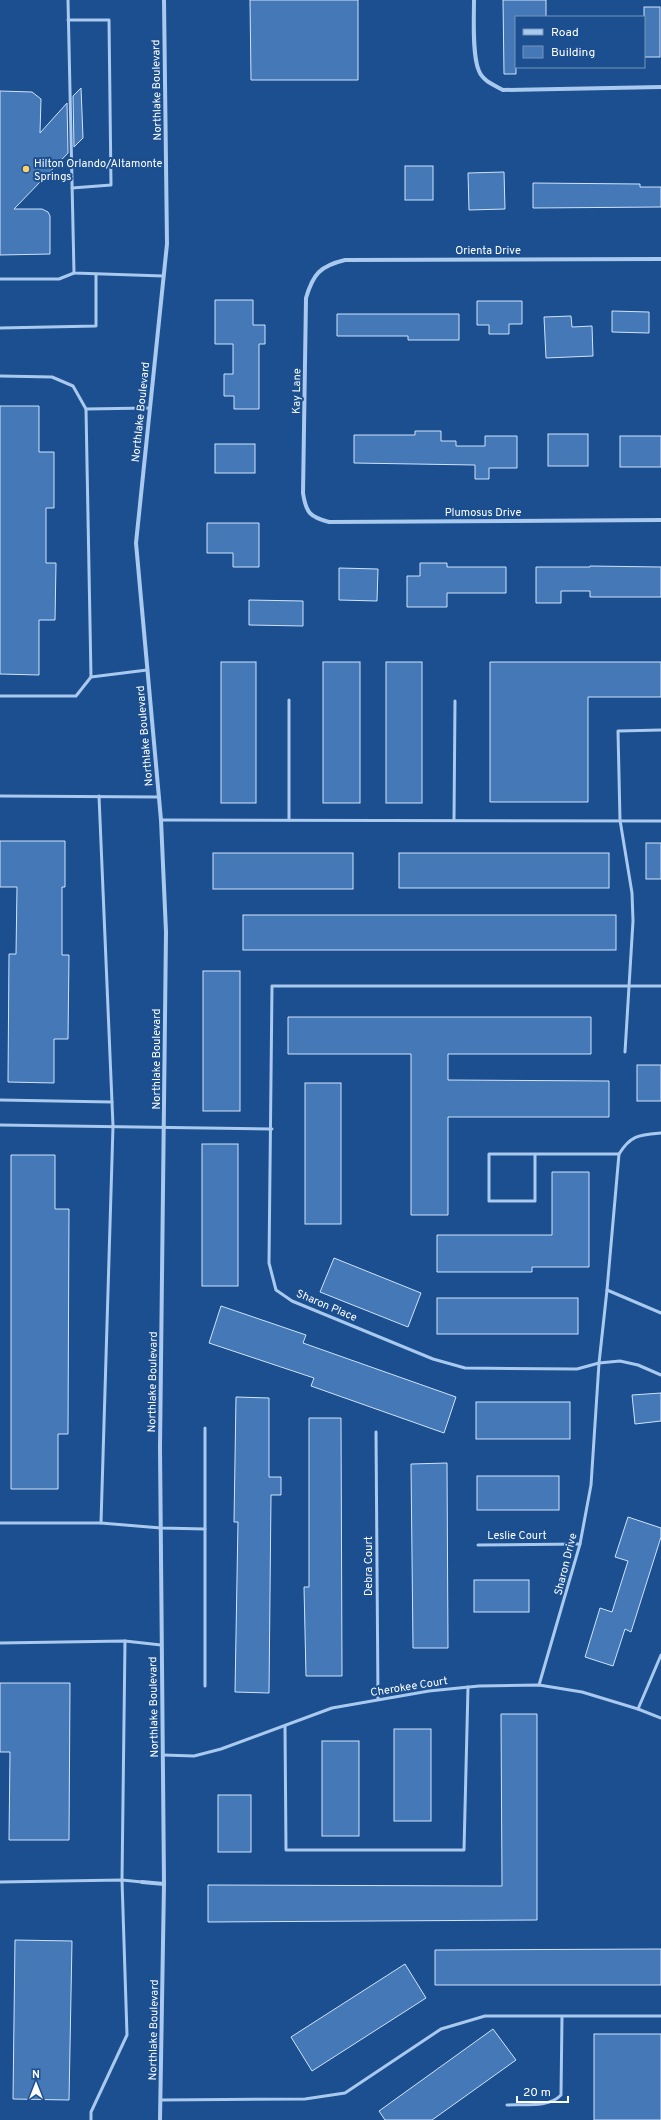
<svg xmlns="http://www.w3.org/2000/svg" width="661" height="2120" font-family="Overpass,sans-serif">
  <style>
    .building { fill: #4478b7; stroke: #cfe3fa }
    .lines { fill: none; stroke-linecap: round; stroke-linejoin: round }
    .service { stroke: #a9c9ee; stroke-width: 3 }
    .minor { stroke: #a9c9ee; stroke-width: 4 }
    .poi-dot { fill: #ffd166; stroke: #1b4f8f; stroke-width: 1.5 }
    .labels { text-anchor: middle; stroke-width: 4; stroke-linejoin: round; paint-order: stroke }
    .street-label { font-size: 11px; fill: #fff; stroke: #1b4f8f }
    .poi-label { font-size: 11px; fill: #fff; stroke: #1b4f8f; text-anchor: start }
  </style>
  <rect width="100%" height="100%" fill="#1b4f8f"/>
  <g class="building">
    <path d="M250,0H358V80H251Z"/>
    <path d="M503,0H546V17H516V74H504Z"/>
    <rect x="644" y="7" width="16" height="50"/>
    <path d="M81,88L83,138L74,147L73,96Z"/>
    <path d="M0,91L32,92L41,99L40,133L67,103L68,153L14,209H42L48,212L50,216V254L0,255Z"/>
    <rect x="405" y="166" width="28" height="34"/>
    <path d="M504,172L505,209L469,210L468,173Z"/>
    <path d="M533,183L640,184V187H661V207L533,208Z"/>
    <path d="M215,300H253V325H265V344H259V409H234V396H224V374H233V344H215Z"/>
    <path d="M477,301H522V324H509V334H489V325H477Z"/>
    <path d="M612,311L649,312V333L612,332Z"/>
    <path d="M337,314H459V340H408V336H337Z"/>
    <path d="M571,316L572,327L592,326L593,356L546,358L544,317Z"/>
    <path d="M0,406H39V452H54V508H46V563H56L55,620H39V675L0,674Z"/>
    <path d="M415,431H441V441H456V446H485V436H517V468H489V479H475V465L354,463V435H415Z"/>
    <rect x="548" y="434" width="40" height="32"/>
    <rect x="620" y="436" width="41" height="31"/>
    <rect x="215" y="444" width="40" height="29"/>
    <path d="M207,523H259V567H233V553H207Z"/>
    <path d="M420,563H447V567H506V593H447V607H407V576H420Z"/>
    <path d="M590,566L661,567V597H590V591H561V603H536V567H590Z"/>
    <path d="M339,568L378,569L377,601L339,600Z"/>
    <path d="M249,600L303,601V626L249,625Z"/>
    <rect x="221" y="662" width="35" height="141"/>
    <rect x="323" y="662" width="37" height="141"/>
    <rect x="386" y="662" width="36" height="141"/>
    <path d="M490,662H661V697H588V802H490Z"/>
    <path d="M0,841H65V887H62V955H69L68,1039H54V1083L8,1082L9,954H16L17,887H0Z"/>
    <rect x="646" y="843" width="15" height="36"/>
    <rect x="213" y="853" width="140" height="36"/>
    <rect x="399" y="853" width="210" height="35"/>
    <rect x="243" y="915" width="373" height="35"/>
    <rect x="203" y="971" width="37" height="140"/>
    <path d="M288,1017H591V1054H448V1080L609,1081V1117H448V1215H411V1054H288Z"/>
    <rect x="637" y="1065" width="24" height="36"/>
    <rect x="305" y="1083" width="36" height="141"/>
    <rect x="202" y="1144" width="36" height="142"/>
    <path d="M11,1155H55V1209H69L68,1434H58V1489H11Z"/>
    <path d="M552,1172H589V1267H532V1272H437V1235H552Z"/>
    <path d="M334,1258L421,1293L408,1327L320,1292Z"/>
    <rect x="437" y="1298" width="141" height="36"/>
    <path d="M221,1306L306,1335L303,1343L456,1397L444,1433L311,1386L314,1378L209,1343Z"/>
    <path d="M661,1393V1421L635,1424L632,1395Z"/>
    <path d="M236,1397L269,1398V1477H281V1495H271L269,1693L235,1692L238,1522H234Z"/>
    <rect x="476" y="1402" width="94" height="37"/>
    <path d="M309,1418H341L342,1676H306L304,1587H309Z"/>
    <path d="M447,1463L448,1648H413L411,1464Z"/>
    <rect x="477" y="1476" width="82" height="34"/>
    <path d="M628,1517L661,1528V1537L631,1632L625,1629L613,1666L585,1657L600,1608L612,1612L628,1561L615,1557Z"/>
    <rect x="474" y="1580" width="55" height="32"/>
    <path d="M0,1683H70L69,1840H9L10,1752H0Z"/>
    <path d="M501,1714H537V1920L208,1922V1885L502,1886Z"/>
    <rect x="394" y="1729" width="37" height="92"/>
    <rect x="322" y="1741" width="37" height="95"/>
    <rect x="218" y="1795" width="33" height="57"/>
    <path d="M15,1940L72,1941L69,2100L13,2099Z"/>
    <path d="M661,1949V1985H435V1950Z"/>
    <path d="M405,1964L426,1998L312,2071L291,2037Z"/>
    <path d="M493,2029L516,2060L432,2120H385L379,2111Z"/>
    <rect x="594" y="2034" width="67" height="86"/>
  </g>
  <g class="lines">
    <g class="service">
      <path d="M68,0L74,273L163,276"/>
      <path d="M68,20H109L111,185L72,188"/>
      <path d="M0,279H59L74,273"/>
      <path d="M0,328L96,326V275"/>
      <path d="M0,376L52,377L73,386L86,409L149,408"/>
      <path d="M86,409L91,677"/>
      <path d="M0,696H76L91,677L147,670"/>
      <path d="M289,700V820"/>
      <path d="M0,796L159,797"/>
      <path d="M99,796L113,1126L101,1523"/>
      <path d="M161,820L661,821"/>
      <path d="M454,820L455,701"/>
      <path d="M661,986H272L269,1263L276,1290L292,1301L433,1359L465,1368L577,1369L599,1363L620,1361L638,1365L661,1375"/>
      <path d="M625,1052L633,921L632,893L620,820L618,731L661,730"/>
      <path d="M0,1100L112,1102"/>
      <path d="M0,1125L272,1129"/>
      <path d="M535,1154V1201H489V1154H619"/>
      <path d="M607,1290L661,1313"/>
      <path d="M376,1432L378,1699"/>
      <path d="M0,1523H101L161,1528L205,1529"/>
      <path d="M478,1545L580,1544"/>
      <path d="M0,1643L125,1641L161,1645"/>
      <path d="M539,1685L580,1544L591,1485L599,1363L607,1290L619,1154C631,1135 639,1135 661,1133"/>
      <path d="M205,1686V1428"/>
      <path d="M638,1709L661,1655"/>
      <path d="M285,1726L286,1850H464L468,1687"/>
      <path d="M163,1755L194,1756L221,1749L332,1708L429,1691L479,1686L539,1685L582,1692L638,1709L661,1718"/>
      <path d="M0,1882L122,1880L142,1882"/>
      <path d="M161,2100L305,2099L345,2093L441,2029L485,2016H661"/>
      <path d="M507,2105C524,2104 549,2108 561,2095L562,2017"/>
      <path d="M91,2120V2112L127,2035L122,1880L125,1641"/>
    </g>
    <g class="minor">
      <path d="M474,0C474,17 472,56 479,71C483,81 494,85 503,90L661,87"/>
      <path d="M661,259L345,260C320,266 313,274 306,298L303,493C306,513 310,517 329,522L661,520"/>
      <path d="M142,1882L164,1884"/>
      <path d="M160,2120L164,1884L160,1447L166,932L161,820L136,543L167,244L164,0"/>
    </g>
  </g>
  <circle class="poi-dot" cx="26" cy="169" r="4"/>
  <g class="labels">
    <g class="street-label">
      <text transform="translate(156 90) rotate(-91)" y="4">Northlake Boulevard</text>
      <text x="488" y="254">Orienta Drive</text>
      <text transform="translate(296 391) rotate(-89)" y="4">Kay Lane</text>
      <text transform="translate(140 412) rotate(-84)" y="4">Northlake Boulevard</text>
      <text x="483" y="516">Plumosus Drive</text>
      <text transform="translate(144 736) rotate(-95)" y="4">Northlake Boulevard</text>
      <text transform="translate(156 1059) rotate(-90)" y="4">Northlake Boulevard</text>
      <text transform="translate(327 1305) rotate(23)" y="4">Sharon Place</text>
      <text transform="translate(152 1382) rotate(-89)" y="4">Northlake Boulevard</text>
      <text x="517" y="1539">Leslie Court</text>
      <text transform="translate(565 1564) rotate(-76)" y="4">Sharon Drive</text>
      <text transform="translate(368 1566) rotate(-90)" y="4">Debra Court</text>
      <text transform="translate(409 1686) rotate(-9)" y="4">Cherokee Court</text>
      <text transform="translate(153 1707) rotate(-91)" y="4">Northlake Boulevard</text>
      <text transform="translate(153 2030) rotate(-89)" y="4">Northlake Boulevard</text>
    </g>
    <g class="poi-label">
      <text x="34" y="167">Hilton Orlando/Altamonte<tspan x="34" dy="13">Springs</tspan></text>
    </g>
  </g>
  <rect x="515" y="16" width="130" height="52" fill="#1b4f8f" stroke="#7695bc"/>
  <rect x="523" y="29" width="20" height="6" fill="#a9c9ee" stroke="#7695bc"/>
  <text x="551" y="36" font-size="12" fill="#ffffff">Road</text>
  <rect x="523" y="46" width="20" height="12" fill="#4478b7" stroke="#7695bc"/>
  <text x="551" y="56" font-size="12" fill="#ffffff">Building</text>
  <g transform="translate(36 2084)" stroke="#1b4f8f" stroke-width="3" paint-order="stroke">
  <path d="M0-3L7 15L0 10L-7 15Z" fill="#ffffff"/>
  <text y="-6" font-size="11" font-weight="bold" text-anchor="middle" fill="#ffffff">N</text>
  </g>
  <path d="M517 2096v6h51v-6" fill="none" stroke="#ffffff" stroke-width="2"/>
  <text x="523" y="2096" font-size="12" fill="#ffffff" stroke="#1b4f8f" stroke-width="3" paint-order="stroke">20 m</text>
</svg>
